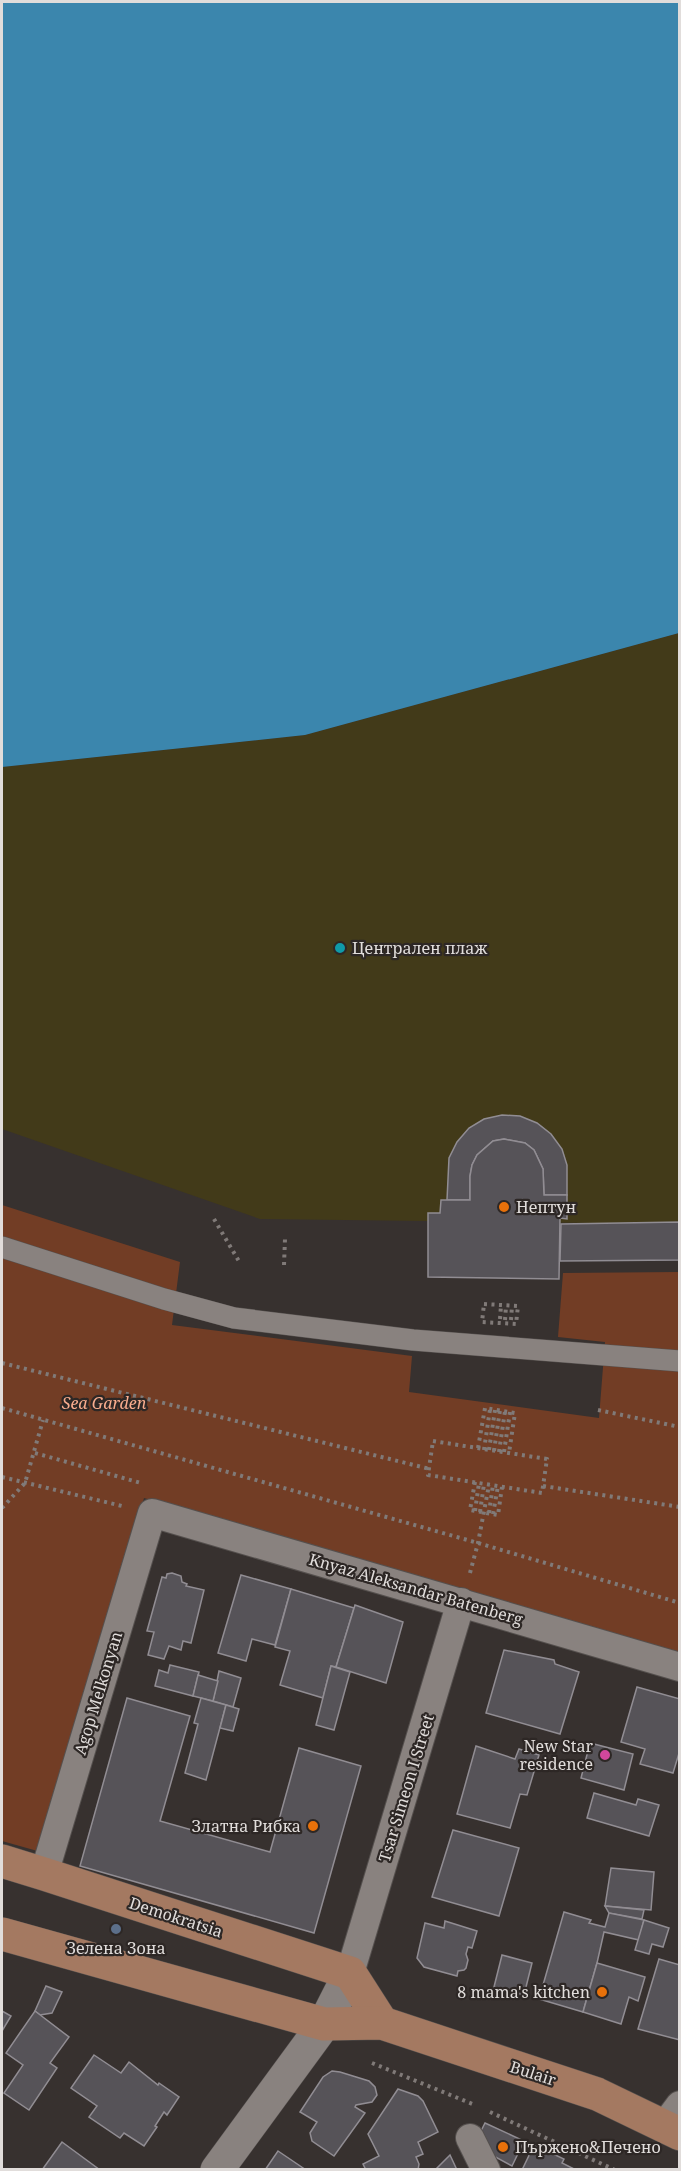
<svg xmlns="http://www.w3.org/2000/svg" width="681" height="2171" font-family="'Noto Serif',serif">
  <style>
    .green { fill: #723d25 }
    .sand { fill: #423a19 }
    .water { fill: #3b86ad }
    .building { fill: #565358; stroke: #918d93; stroke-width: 1.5 }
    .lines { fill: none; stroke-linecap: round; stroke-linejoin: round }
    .pedestrian-casing { stroke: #55504e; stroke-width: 22 }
    .minor-casing { stroke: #55504e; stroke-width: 30 }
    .tertiary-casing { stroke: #55504e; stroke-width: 34 }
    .secondary-casing { stroke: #55504e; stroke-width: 34 }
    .path { stroke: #807a78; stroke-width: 4; stroke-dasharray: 3 4.5; stroke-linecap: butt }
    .pedestrian { stroke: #89827f; stroke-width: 21 }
    .minor { stroke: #89827f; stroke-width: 28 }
    .tertiary { stroke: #89827f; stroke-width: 33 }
    .secondary { stroke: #a47961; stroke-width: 33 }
    .culture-dot { fill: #0f9aa8; stroke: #2d2725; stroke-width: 2 }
    .food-dot { fill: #e8710a; stroke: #2d2725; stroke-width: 2 }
    .hotel-dot { fill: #d1479c; stroke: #2d2725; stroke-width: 2 }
    .service-dot { fill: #5c6f8a; stroke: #2d2725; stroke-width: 2 }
    .labels { text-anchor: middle; stroke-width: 4.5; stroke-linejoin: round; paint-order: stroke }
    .poi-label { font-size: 16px; fill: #e1dddb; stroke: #2d2725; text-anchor: start }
    .park-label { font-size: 16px; font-style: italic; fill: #f9ad8e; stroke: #2d2725 }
    .street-label { font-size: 16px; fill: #e1dddb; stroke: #2d2725 }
  </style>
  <rect width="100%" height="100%" fill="#37312f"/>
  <path class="green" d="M2,1205L180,1262L172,1325L412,1356L409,1392L599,1418L605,1342L558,1337L563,1273L679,1272V1652L144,1498L41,1852L2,1841Z"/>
  <path class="sand" d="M679,633V1224L260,1219L2,1129V767L305,735Z"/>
  <path class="water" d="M2,2H679V633L305,735L2,767Z"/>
  <g class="building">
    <path d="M502,1115L520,1116L537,1123L551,1134L562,1149L567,1165V1195H544L543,1169L534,1150L525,1143L504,1139L493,1141L477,1155L472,1165L470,1176V1200H447L449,1158L457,1142L469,1128L484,1119Z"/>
    <path d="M504,1139L525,1143L534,1150L543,1169L544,1195H567V1219L560,1218L559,1279L428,1277V1213H440L441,1200H470V1176L472,1165L477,1155L493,1141Z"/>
    <path d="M680,1222V1260L560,1261L561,1224Z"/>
    <path d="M172,1573L181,1576L182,1582L187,1584L186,1586L204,1590L191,1643L183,1641L181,1650L169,1646L164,1659L148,1655L154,1632L147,1631L162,1577L166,1578L167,1574Z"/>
    <path d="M241,1575L291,1589L275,1645L252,1639L246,1661L218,1653Z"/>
    <path d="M291,1589L354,1608L336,1667L331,1666L323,1698L280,1685L290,1651L275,1647Z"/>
    <path d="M355,1605L403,1622L386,1683L336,1667Z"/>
    <path d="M504,1650L554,1660L555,1664L579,1672L560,1734L486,1713Z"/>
    <path d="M170,1665L199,1672L193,1696L155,1686L159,1670L168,1673Z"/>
    <path d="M331,1666L350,1672L334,1730L316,1725Z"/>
    <path d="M219,1671L241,1678L233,1707L213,1701Z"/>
    <path d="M198,1675L218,1681L213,1701L193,1696Z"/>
    <path d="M637,1687L680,1699V1750L673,1773L640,1764L645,1749L621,1742Z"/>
    <path d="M127,1698L190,1716L160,1821L270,1852L299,1748L361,1766L314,1933L80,1866Z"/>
    <path d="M201,1698L226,1705L206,1780L185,1773L198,1724L194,1723Z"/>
    <path d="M226,1705L239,1709L233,1731L220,1728Z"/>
    <path d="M590,1743L633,1754L624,1790L581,1778Z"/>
    <path d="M476,1746L515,1759L519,1749L539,1755L527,1795L520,1794L510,1828L457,1814Z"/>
    <path d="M594,1793L636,1805L638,1799L659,1805L649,1836L587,1818Z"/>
    <path d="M453,1830L519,1848L499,1916L432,1897Z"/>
    <path d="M611,1868L654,1872L651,1910L605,1906Z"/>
    <path d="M605,1906L644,1910L642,1919L609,1913Z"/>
    <path d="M564,1912L591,1920L589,1923L605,1927L609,1913L644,1920L639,1940L604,1932L597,1963L583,2012L539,1999Z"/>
    <path d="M644,1920L669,1928L663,1947L652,1944L649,1954L635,1950Z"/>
    <path d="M445,1921L477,1931L472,1948L468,1947L466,1954L468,1960L466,1968L464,1970L458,1971L457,1976L424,1967L417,1958L425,1923L444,1928Z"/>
    <path d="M502,1955L532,1963L524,1995L494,1987Z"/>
    <path d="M659,1959L680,1965V2040L638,2029Z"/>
    <path d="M597,1963L645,1977L638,2001L629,1997L621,2024L583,2012Z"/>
    <path d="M46,1986L62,1992L52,2013L40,2015L35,2011Z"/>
    <path d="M2,2011L11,2016L2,2031Z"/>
    <path d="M35,2011L69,2037L50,2063L57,2068L29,2110L4,2093L23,2065L6,2053Z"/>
    <path d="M94,2055L121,2073L129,2062L158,2085L159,2083L179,2097L167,2115L164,2112L155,2126L157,2127L144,2146L124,2133L120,2138L89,2117L97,2106L71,2088Z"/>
    <path d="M332,2071L340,2072L369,2081L375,2087L377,2095L372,2102L356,2105L355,2107L365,2113L334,2156L312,2141L310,2133L317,2122L300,2112L323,2077Z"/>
    <path d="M398,2089L418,2096L423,2101L438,2132L418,2142L423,2154L416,2157L419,2164L418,2170H366L363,2164L379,2156L368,2134Z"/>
    <path d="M485,2123L524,2141L512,2166L488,2153L479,2135Z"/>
    <path d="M62,2142L100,2170H42Z"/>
    <path d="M534,2145L564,2159L562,2163L576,2170H522Z"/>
    <path d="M278,2151L306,2170H265Z"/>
    <path d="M450,2155L457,2170H435Z"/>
  </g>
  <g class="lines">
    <defs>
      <path id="pedestrian" d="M2,1247L164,1299L234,1318L413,1340L680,1361"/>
      <g id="minor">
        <path d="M44,1874L152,1513L680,1667"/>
        <path d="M350,1973L461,1602"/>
        <path d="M665,2125L680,2105"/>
        <path d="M470,2138L486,2170"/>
      </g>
      <path id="tertiary" d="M217,2170L324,2024L350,1973"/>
      <g id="secondary">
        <path d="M2,1861L44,1874L350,1973L382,2023"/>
        <path d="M2,1934L324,2024L382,2023L597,2094L680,2134"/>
      </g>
    </defs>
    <use href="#pedestrian" class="pedestrian-casing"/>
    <use href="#minor" class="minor-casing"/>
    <use href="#tertiary" class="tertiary-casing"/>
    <use href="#secondary" class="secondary-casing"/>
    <g class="path">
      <path d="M214,1219L240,1263"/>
      <path d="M284,1265L285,1239"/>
      <path d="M484,1304L518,1306L516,1324L482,1322Z"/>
      <path d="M500,1319L501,1305"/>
      <path d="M505,1320L506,1306"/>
      <path d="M511,1320L512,1306"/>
      <path d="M2,1363L430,1469"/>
      <path d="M2,1408L478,1543L680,1603"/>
      <path d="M598,1410L680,1427"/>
      <path d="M433,1441L547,1459L542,1493L428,1475Z"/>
      <path d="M478,1448L485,1408L515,1413L509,1453"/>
      <path d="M484,1450L490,1409"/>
      <path d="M489,1450L495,1410"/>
      <path d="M494,1451L500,1410"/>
      <path d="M499,1452L505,1411"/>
      <path d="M504,1452L510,1412"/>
      <path d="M35,1453L141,1483"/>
      <path d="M2,1477L122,1506"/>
      <path d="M475,1482L470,1510L498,1515L502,1487"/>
      <path d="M543,1486L680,1507"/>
      <path d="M2,1508L25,1483L43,1420"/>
      <path d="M475,1511L479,1483"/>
      <path d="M480,1512L484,1484"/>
      <path d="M489,1513L493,1485"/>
      <path d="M493,1514L498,1486"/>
      <path d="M470,1573L478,1543L489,1485"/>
      <path d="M372,2063L475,2105"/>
      <path d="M490,2112L615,2170"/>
    </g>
    <use href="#pedestrian" class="pedestrian"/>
    <use href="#minor" class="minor"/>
    <use href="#tertiary" class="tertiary"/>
    <use href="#secondary" class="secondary"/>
  </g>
  <circle class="culture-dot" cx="340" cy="948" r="6"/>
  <g class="food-dot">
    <circle cx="504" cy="1207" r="6"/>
    <circle cx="313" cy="1826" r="6"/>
    <circle cx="602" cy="1992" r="6"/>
    <circle cx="503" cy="2147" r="6"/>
  </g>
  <circle class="hotel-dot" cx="605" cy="1755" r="6"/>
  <circle class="service-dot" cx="116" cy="1929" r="6"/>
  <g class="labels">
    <g class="poi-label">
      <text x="352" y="954">Централен плаж</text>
      <text x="516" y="1213">Нептун</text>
      <text x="593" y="1752" text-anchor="end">New Star<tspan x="593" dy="18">residence</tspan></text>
      <text x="301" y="1832" text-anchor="end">Златна Рибка</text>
      <text x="116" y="1954" text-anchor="middle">Зелена Зона</text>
      <text x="590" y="1998" text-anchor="end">8 mama's kitchen</text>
      <text x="515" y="2153">Пържено&amp;Печено</text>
    </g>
    <g class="park-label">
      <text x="104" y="1409">Sea Garden</text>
    </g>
    <g class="street-label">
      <text transform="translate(416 1589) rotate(16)" y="6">Knyaz Aleksandar Batenberg</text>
      <text transform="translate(98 1693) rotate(-73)" y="6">Agop Melkonyan</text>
      <text transform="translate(406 1788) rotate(-73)" y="6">Tsar Simeon I Street</text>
      <text transform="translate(176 1917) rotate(18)" y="6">Demokratsia</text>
      <text transform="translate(533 2073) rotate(18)" y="6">Bulair</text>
    </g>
  </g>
  <rect width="681" height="2171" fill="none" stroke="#e1dddb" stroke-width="6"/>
</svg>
